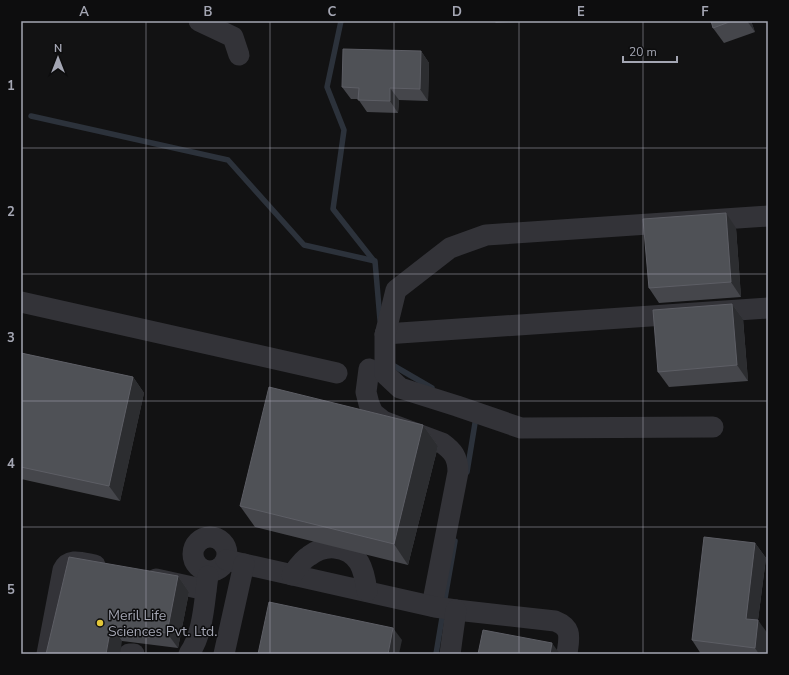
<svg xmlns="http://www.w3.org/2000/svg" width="789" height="675" font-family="'Nunito Sans',sans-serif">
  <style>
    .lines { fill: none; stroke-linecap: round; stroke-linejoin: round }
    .stream { stroke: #2c323b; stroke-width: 5.5 }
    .minor { stroke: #333338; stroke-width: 21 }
    .wall { fill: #45464b }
    .shaded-wall { fill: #2c2d30 }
    .building { fill: #4f5156; stroke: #5d5e65 }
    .grid { fill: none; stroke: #a4a6b3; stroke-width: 1; stroke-opacity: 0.55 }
    .poi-dot { fill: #e4c739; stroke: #0d0d0e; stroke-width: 1.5 }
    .labels { text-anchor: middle; stroke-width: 3; stroke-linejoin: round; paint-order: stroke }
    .poi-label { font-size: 14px; fill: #a4a6b3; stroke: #0d0d0e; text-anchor: start }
    .neatline { fill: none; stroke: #a4a6b3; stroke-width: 1.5 }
    .grid-label { font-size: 13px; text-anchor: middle; font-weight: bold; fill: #a4a6b3 }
  </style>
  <rect width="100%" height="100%" fill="#121213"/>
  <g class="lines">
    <g class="stream">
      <path d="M341,21L327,87L344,130L333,209L374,261"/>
      <path d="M31,116L228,160L304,245L375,261L380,320"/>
      <path d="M389,363L432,388"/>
      <path d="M467,472L476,417"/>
      <path d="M444,604L455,541"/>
      <path d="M436,654L443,612"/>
    </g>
    <g class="minor">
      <path d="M199,21L233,37L239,55"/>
      <path d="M21,302L337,373"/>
      <path d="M385,334L768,308"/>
      <path d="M369,369L366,392L369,404L373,413L383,421L442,443C453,451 458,457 458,472L432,606"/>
      <path d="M713,427L521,428L457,406L400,388L385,374V335L396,290L450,248L486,235L768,216"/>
      <circle cx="210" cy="554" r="17"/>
      <path d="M226,560L435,607L456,610L555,621C573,628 569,638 567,654"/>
      <path d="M292,575C297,568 302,560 309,556C317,550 326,547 335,548C360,551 364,570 367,591"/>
      <path d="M156,579L206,590"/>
      <path d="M47,654L63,570C69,557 83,563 95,565"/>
      <path d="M129,654H134"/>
      <path d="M189,654C204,632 204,601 208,576"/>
      <path d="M224,654L244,564"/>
      <path d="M450,654L456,610"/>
    </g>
  </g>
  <g class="wall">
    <path d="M494,21H537L496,23Z"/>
    <path d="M711,21H751L755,32L724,43L713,28Z"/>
    <path d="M421,51L429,63L428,101L399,100L398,113L367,112L358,99H351L342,87Z"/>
    <path d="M736,228L741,297L659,303L649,288Z"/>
    <path d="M732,304L743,319L748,381L669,387L658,372Z"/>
    <path d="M21,353L133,377L144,393L120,501L21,479Z"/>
    <path d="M423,425L438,446L408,565L255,527L240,506Z"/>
    <path d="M755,543L766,558L758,620L767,654H701L692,640Z"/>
    <path d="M178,576L189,592L178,648L122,641L46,654Z"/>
  </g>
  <g class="shaded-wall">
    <path d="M747,21H751L755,32Z"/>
    <path d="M421,51L429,63L428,101L420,89Z"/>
    <path d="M390,88L399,100L398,113L390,101Z"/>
    <path d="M726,213L736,228L741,297L731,282Z"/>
    <path d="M732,304L743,319L748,381L737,365Z"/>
    <path d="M133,377L144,393L120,501L109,486Z"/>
    <path d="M423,425L438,446L408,565L394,544Z"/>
    <path d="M755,543L766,558L758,620L768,634V643L767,654H759L755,648L746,619Z"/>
    <path d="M178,576L189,592L178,648L167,633Z"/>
    <path d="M111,626L122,641L120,654H106Z"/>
    <path d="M393,628L402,640L399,654H388Z"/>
    <path d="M552,643L560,654H550Z"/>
  </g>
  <g class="building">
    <path d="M711,21H732L713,28Z"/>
    <path d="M343,49L421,51L420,89L390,88V101L358,100L359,88L342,87Z"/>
    <path d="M726,213L731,282L649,288L643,219Z"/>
    <path d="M732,304L737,365L658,372L653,310Z"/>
    <path d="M21,353L133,377L109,486L21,467Z"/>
    <path d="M269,387L423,425L394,544L240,506Z"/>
    <path d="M704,537L755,543L746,619L758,620L755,648L692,640Z"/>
    <path d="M69,557L178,576L167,633L111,626L106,654H46Z"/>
    <path d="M269,602L393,628L388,654H258Z"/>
    <path d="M483,630L552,643L550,654H478Z"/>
  </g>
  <path class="grid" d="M146,21V654M270,21V654M394,21V654M519,21V654M643,21V654M21,148H768M21,274H768M21,401H768M21,527H768"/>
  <circle class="poi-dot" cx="100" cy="623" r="4"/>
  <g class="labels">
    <g class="poi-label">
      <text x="108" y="620">Meril Life<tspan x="108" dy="16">Sciences Pvt. Ltd.</tspan></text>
    </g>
  </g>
  <rect width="789" height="675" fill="none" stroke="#0d0d0e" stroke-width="44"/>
  <g transform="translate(58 58)" stroke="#0d0d0e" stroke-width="3" paint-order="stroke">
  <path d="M0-3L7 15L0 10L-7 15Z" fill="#a4a6b3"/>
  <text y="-6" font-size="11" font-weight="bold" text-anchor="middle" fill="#a4a6b3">N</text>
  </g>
  <path d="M623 56v6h54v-6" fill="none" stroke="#a4a6b3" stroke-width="2"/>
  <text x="629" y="56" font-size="12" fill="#a4a6b3" stroke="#0d0d0e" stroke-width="3" paint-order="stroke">20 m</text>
  <rect x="22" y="22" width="745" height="631" class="neatline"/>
  <g class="grid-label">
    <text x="84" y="16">A</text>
    <text x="208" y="16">B</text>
    <text x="332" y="16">C</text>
    <text x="457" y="16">D</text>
    <text x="581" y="16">E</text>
    <text x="705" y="16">F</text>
    <text x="11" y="90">1</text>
    <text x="11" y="216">2</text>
    <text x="11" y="342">3</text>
    <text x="11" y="468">4</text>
    <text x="11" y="594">5</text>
  </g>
</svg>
